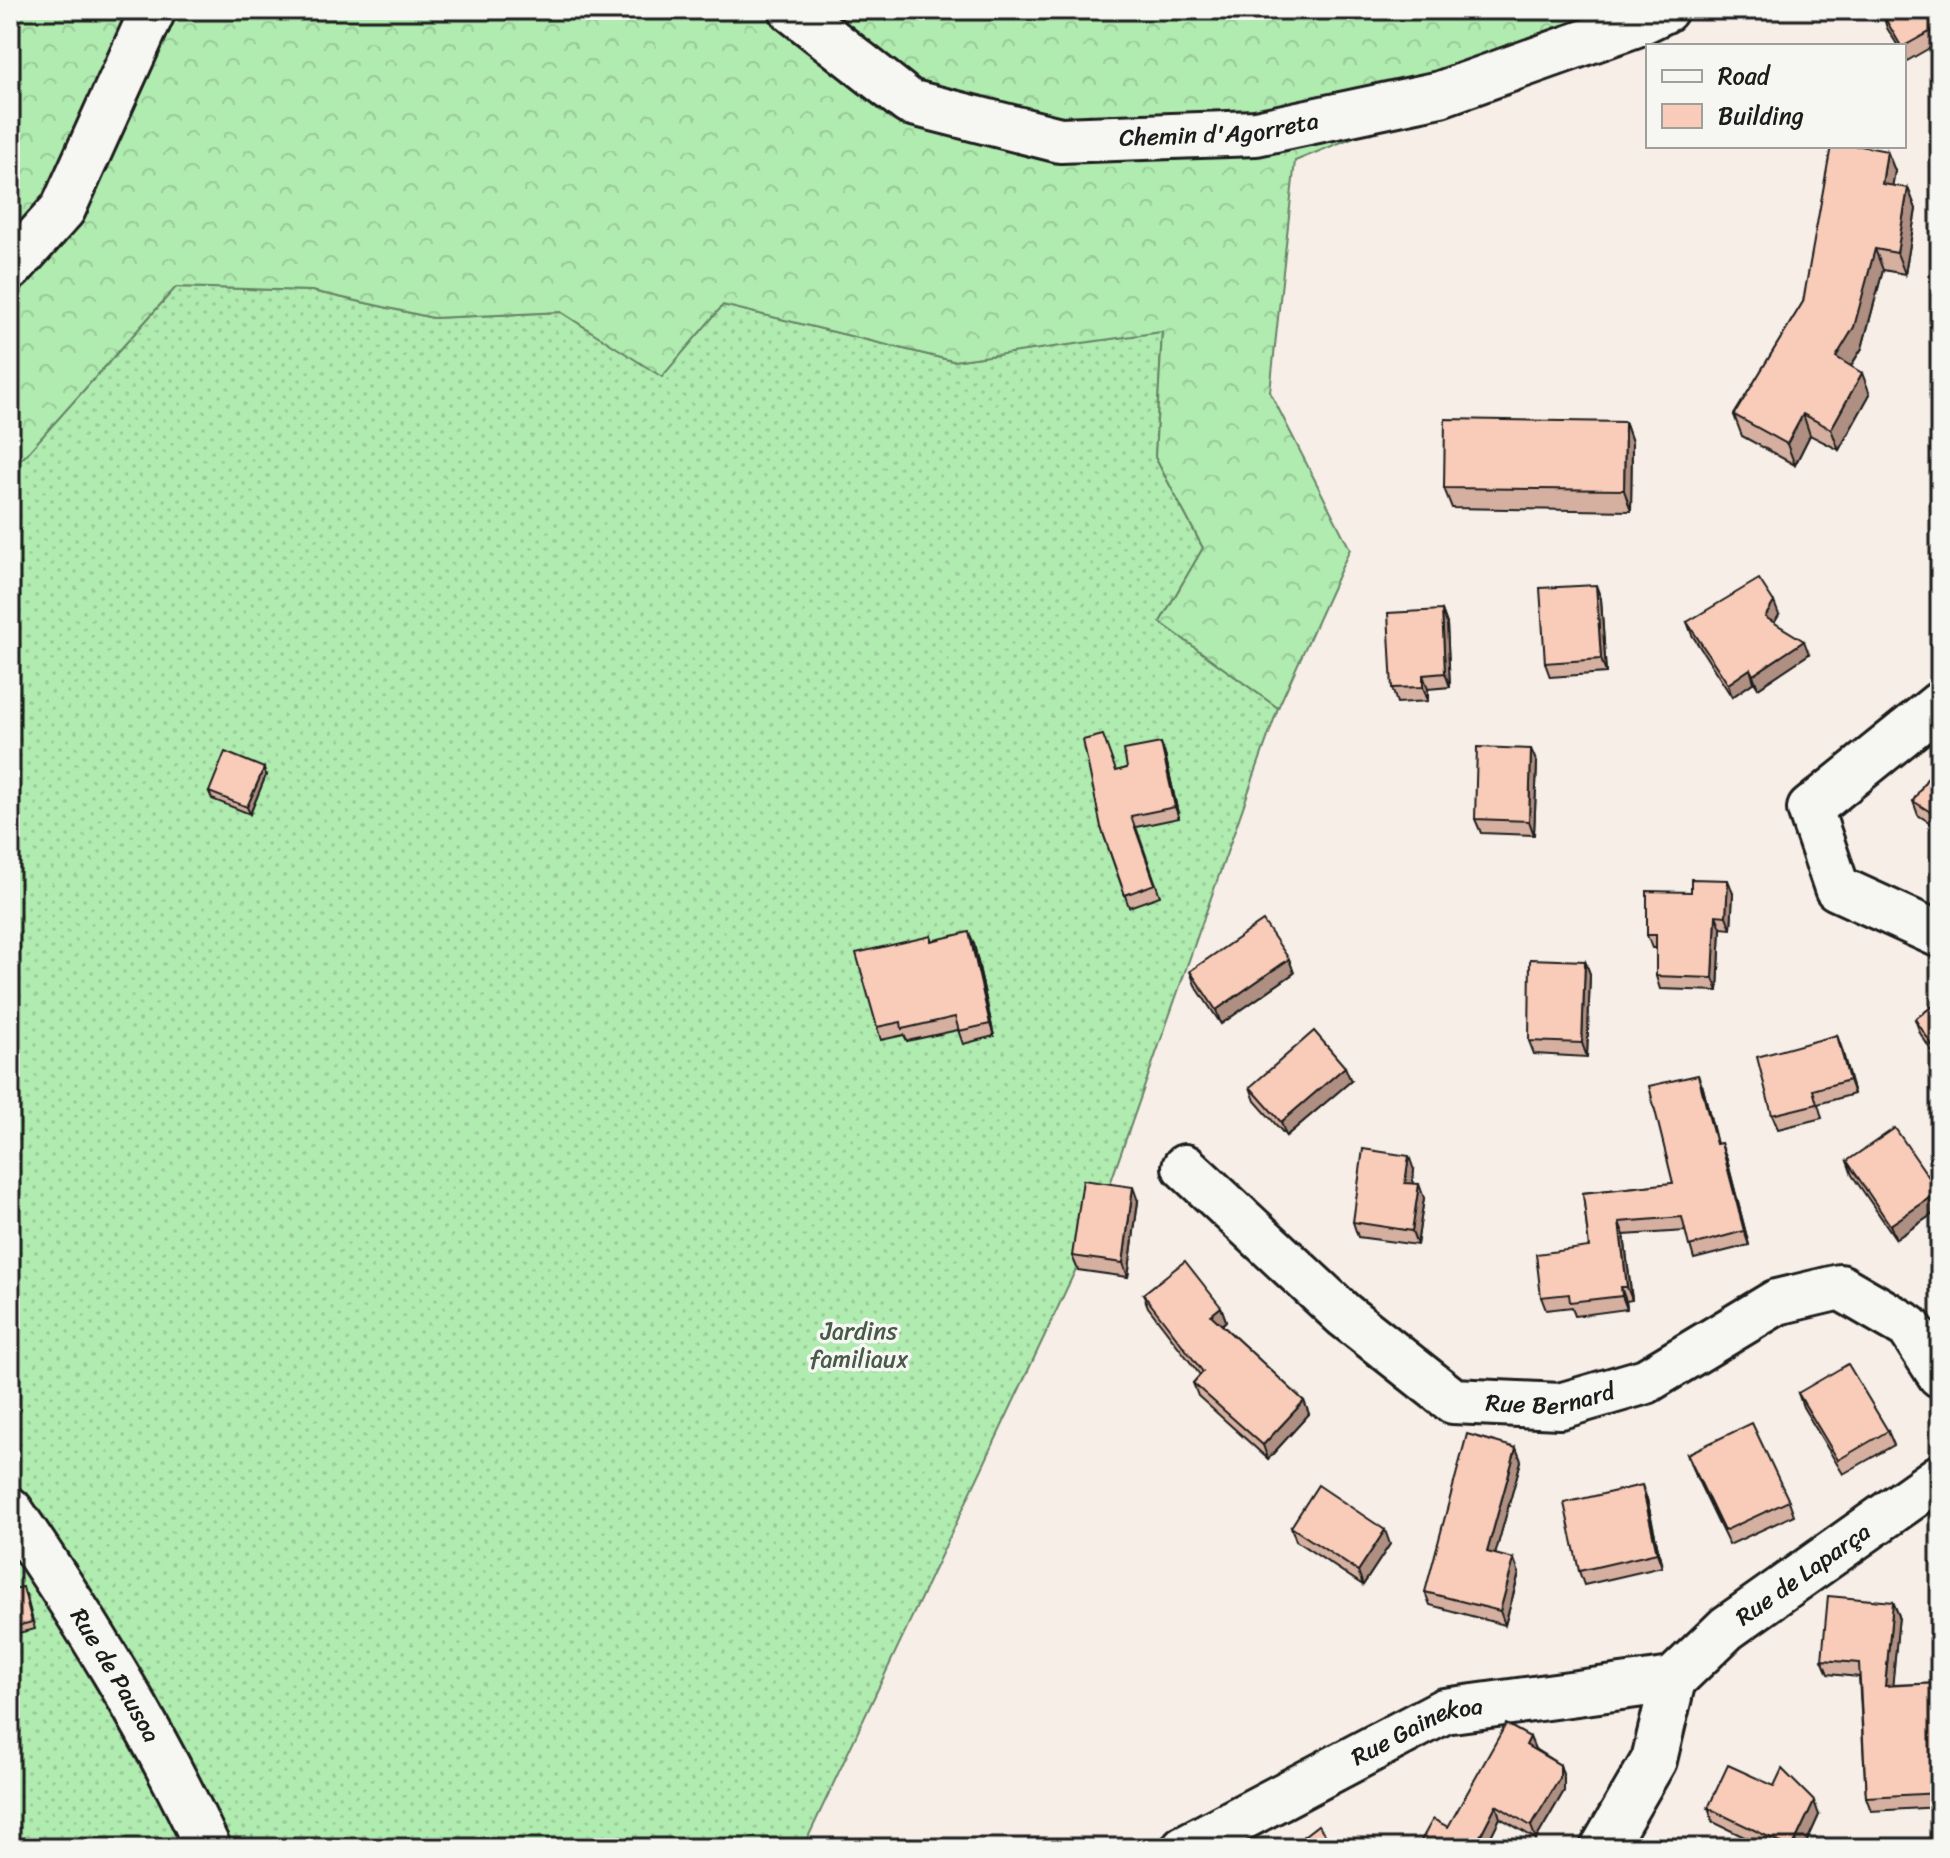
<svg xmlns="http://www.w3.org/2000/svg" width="1950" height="1858" font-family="Sriracha,sans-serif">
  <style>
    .grass { fill: url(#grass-dots); stroke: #668466; stroke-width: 2 }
    .forest { fill: url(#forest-crowns); stroke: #668466; stroke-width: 2 }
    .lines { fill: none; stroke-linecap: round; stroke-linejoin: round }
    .minor-casing { stroke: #1c1c1c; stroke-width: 50 }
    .minor { stroke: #f6f6f2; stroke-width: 44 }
    .wall { fill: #d5af9f; stroke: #1c1c1c; stroke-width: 2 }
    .shaded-wall { fill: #ae8f82; stroke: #1c1c1c; stroke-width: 2 }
    .building { fill: #f8ccb9; stroke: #1c1c1c; stroke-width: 2 }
    .labels { text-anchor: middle; stroke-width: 7; stroke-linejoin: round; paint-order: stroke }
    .street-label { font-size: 24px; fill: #1c1c1c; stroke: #f6f6f2 }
    .park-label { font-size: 24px; fill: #485a48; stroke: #f6f6f2 }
  </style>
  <defs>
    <pattern id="grass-dots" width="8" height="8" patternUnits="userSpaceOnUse" patternTransform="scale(2)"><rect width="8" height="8" fill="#b0ebb0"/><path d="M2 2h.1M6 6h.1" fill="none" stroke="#97c997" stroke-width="1.8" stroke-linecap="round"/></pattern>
    <pattern id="forest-crowns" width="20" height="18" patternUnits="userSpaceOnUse" patternTransform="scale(2)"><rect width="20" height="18" fill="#b0ebb0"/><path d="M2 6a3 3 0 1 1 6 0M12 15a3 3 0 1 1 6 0" fill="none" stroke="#97c997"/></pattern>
  </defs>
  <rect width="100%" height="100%" fill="#f6eee7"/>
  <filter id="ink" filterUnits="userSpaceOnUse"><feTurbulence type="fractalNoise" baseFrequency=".0125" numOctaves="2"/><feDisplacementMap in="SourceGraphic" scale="16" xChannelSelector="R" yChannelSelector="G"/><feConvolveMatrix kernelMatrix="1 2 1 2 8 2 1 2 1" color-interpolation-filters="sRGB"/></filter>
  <g filter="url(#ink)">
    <path class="grass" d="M176,287L312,291L433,318L561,312L662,376L723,305L953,361L1162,331L1155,457L1203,548L1160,622L1278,708L1092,1235L803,1848H10V462L24,457Z"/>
    <path class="forest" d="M10,10H1665L1295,161L1270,392L1350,549L1278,708L1160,622L1203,548L1155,457L1162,332L953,361L723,305L662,377L561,312L433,318L312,291L176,287L24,457L10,462Z"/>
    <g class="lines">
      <defs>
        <g id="minor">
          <path id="s1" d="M792,10L909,102L1060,140L1256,133L1440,94L1634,25L1665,10"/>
          <path d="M10,268L63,209L153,10"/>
          <path d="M1940,704L1810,809L1837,888L1940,935"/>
          <path id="s2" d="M1185,1167L1344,1315L1453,1401L1560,1406L1646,1381L1777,1302L1840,1287L1909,1327L1940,1375"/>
          <path id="s3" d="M10,1510C84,1618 153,1729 208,1848"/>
          <path id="s4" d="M1673,1680L1727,1628L1940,1477"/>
          <path id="s5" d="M1184,1848L1444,1711L1673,1680"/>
          <path d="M1603,1848L1654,1760L1673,1680"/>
        </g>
      </defs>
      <use href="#minor" class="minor-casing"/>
      <use href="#minor" class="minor"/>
    </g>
    <g class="wall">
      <path d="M1940,10V42L1907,61L1904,56V46H1898L1887,28L1883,15Z"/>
      <path d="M1887,151L1895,171L1892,186L1908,188L1916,209L1905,274L1883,270L1862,348L1851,366L1870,394L1839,450L1810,435L1795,465L1742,436L1734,415L1803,302Z"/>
      <path d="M1625,422L1632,442L1631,511L1452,508L1444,488Z"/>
      <path d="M1601,599L1606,673L1550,677L1545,663Z"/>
      <path d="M1442,610L1447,624L1450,687L1428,689V701L1397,703L1392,688Z"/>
      <path d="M1779,615L1774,623L1809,654L1758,688L1754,682L1732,697L1692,635L1687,622Z"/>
      <path d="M1165,754L1179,818L1136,827L1160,896L1129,907L1101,827L1116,771L1127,768Z"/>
      <path d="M1940,758V829L1918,815L1913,801Z"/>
      <path d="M1537,763L1534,835L1481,833L1475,819Z"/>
      <path d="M266,775L250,814L212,799L209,792Z"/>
      <path d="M1733,893L1731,929L1721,928L1718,991L1660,989L1656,976V948H1652L1647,935Z"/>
      <path d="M931,936L932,941L974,944L994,1036L963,1044L958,1030L907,1041L904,1035L881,1040L877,1027Z"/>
      <path d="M1289,959L1294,973L1221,1024L1195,985L1190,971Z"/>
      <path d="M1585,961L1590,974L1587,1057L1534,1054L1529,1041Z"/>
      <path d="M1940,1001V1064L1920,1033L1915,1019Z"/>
      <path d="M1837,1035L1854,1094L1818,1104L1822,1118L1778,1129L1772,1115Z"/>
      <path d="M1351,1081L1286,1136L1255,1101L1250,1087Z"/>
      <path d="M1703,1088L1717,1144L1726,1156L1749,1245L1694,1259L1686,1231L1624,1235L1632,1300L1626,1301L1627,1309L1575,1316L1572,1307L1546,1310L1541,1297L1589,1247L1583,1193L1673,1183Z"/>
      <path d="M1847,1161L1940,1196V1209L1896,1239L1852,1175Z"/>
      <path d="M1414,1170L1412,1183L1424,1198L1417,1245L1358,1237L1353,1222Z"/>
      <path d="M1138,1201L1128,1277L1078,1270L1072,1256Z"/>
      <path d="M1143,1294L1221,1307L1226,1321L1222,1325L1304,1401L1309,1414L1268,1459L1198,1396L1193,1383L1200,1375L1148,1307Z"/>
      <path d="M1798,1393L1888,1431L1894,1445L1843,1474L1803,1407Z"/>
      <path d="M1516,1448L1521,1461L1495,1554L1519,1573L1505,1625L1430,1605L1425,1592Z"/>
      <path d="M1687,1454L1789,1501L1794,1515L1729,1545L1692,1468Z"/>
      <path d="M1647,1499L1662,1567L1584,1585L1579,1571Z"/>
      <path d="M1291,1527L1390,1544L1363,1585L1296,1541Z"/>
      <path d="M10,1590L26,1594L35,1629L10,1635Z"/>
      <path d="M1893,1602L1899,1616L1892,1685L1940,1683V1807L1871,1811L1866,1797L1859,1677L1828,1674L1822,1660Z"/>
      <path d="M1535,1749L1560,1765L1564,1778V1791L1536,1839L1500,1818L1485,1848H1417L1448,1827Z"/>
      <path d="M1708,1808L1819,1815L1804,1848H1767L1713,1822Z"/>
    </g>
    <g class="shaded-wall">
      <path d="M1887,151L1895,171L1889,205L1882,184Z"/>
      <path d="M1908,188L1916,209L1905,274L1897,253Z"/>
      <path d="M1875,249L1883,270L1862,348L1843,378L1836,357Z"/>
      <path d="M1862,373L1870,394L1839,450L1831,429Z"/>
      <path d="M1803,414L1810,435L1795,465L1787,444Z"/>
      <path d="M1625,422L1632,442L1631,511L1624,490Z"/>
      <path d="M1596,585L1601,599L1606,673L1601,659Z"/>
      <path d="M1774,602L1779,615L1770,630L1765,617Z"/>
      <path d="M1442,610L1447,624L1450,687L1445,673Z"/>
      <path d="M1804,641L1809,654L1758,688L1753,675Z"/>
      <path d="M1750,669L1754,682L1732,697L1728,684Z"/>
      <path d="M1423,675L1428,689V701L1423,687Z"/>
      <path d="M1161,743L1165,754L1179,818L1175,807Z"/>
      <path d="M1531,749L1537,763L1534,835L1529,821Z"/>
      <path d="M264,768L266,775L250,814L247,807Z"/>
      <path d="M1728,880L1733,893L1731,929L1726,916Z"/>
      <path d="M1716,915L1721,928L1718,991L1713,978Z"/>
      <path d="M969,932L974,944L994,1036L990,1024Z"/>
      <path d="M1289,959L1294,973L1221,1024L1216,1010Z"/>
      <path d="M1585,961L1590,974L1587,1057L1582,1043Z"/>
      <path d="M1837,1035L1842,1049L1854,1094L1849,1080Z"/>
      <path d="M1345,1067L1351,1081L1286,1136L1281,1122Z"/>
      <path d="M1698,1075L1703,1088L1720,1157L1716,1144Z"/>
      <path d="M1721,1143L1726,1156L1749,1245L1744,1231Z"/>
      <path d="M1409,1156L1414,1170L1411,1197L1405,1183Z"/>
      <path d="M1419,1184L1424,1198L1417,1245L1412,1231Z"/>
      <path d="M1133,1187L1138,1201L1128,1277L1123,1263Z"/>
      <path d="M1939,1192L1940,1196V1209L1896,1239L1890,1225Z"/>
      <path d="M1619,1222L1624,1235L1632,1300L1627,1287Z"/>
      <path d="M1621,1287L1626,1301L1627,1309L1622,1296Z"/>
      <path d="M1221,1307L1226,1321L1216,1329L1211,1315Z"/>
      <path d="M1304,1401L1309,1414L1268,1459L1263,1445Z"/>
      <path d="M1516,1448L1521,1461L1492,1566L1487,1552Z"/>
      <path d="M1642,1485L1647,1499L1662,1567L1657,1553Z"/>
      <path d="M1385,1530L1390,1544L1363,1585L1358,1571Z"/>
      <path d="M1514,1559L1519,1573L1505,1625L1500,1611Z"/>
      <path d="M1893,1602L1899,1616L1891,1700L1885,1686Z"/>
      <path d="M1530,1737L1535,1749L1530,1758L1526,1745Z"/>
      <path d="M1560,1765L1564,1778V1791L1536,1839L1531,1826Z"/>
      <path d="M1814,1801L1819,1815L1804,1848H1792Z"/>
      <path d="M1496,1805L1500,1818L1485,1848H1474Z"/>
    </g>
    <g class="building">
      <path d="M1891,10H1940V26L1904,46H1901L1883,15Z"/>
      <path d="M1831,146H1861L1887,151L1882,184L1908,188L1897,253L1875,249L1854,327L1836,357L1862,373L1831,429L1803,414L1787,444L1734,415L1803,302Z"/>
      <path d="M1445,419L1625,422L1624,490L1444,488Z"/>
      <path d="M1759,579L1774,602L1765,617L1804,641L1753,675L1750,669L1728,684L1687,622Z"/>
      <path d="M1596,585L1601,659L1545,663L1540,588Z"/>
      <path d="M1442,610L1445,673L1423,675V687L1392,688L1388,613Z"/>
      <path d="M1103,735L1116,771L1127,768L1124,750L1161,743L1175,807L1131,816L1155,884L1125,895L1101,827L1083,740Z"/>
      <path d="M1477,747L1531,749L1529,821L1475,819Z"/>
      <path d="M225,752L264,768L247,807L209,792Z"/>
      <path d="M1940,758V818L1913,801Z"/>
      <path d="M1691,879L1728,880L1726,916L1716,915L1713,978L1656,976V935H1647V891L1691,892Z"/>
      <path d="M1263,921L1289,959L1216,1010L1190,971Z"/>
      <path d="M969,932L990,1024L959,1031L955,1017L902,1029L901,1022L877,1027L856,953L931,936V941Z"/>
      <path d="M1530,959L1585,961L1582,1043L1529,1041Z"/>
      <path d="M1940,1001V1057L1915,1019Z"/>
      <path d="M1314,1031L1345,1067L1281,1122L1250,1087Z"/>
      <path d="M1837,1035L1849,1080L1813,1090L1817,1104L1772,1115L1757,1057Z"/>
      <path d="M1698,1075L1716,1144L1721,1143L1744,1231L1689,1246L1682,1217L1619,1222L1627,1287H1621L1622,1296L1570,1302L1569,1294L1541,1297L1536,1254L1589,1247L1583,1193L1673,1183L1649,1086Z"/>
      <path d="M1895,1128L1939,1192L1890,1225L1847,1161Z"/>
      <path d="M1363,1149L1409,1156L1405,1183L1419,1184L1412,1231L1353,1222Z"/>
      <path d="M1083,1180L1133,1187L1123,1263L1072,1256Z"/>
      <path d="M1185,1261L1221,1307L1211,1315L1304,1401L1263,1445L1193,1383L1203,1372L1143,1294Z"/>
      <path d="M1848,1364L1888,1431L1838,1460L1798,1393Z"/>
      <path d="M1752,1423L1789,1501L1724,1531L1687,1454Z"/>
      <path d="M1467,1434L1516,1448L1487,1552L1514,1559L1500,1611L1425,1592Z"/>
      <path d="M1318,1485L1385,1530L1358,1571L1291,1527Z"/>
      <path d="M1642,1485L1657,1553L1579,1571L1564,1503Z"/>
      <path d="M23,1587L32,1622L10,1628V1590Z"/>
      <path d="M1828,1596L1893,1602L1885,1686L1940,1683V1793L1866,1797L1859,1663L1822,1660Z"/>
      <path d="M1506,1724L1530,1737L1526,1745L1560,1765V1778L1531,1826L1496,1805L1474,1848H1417L1433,1819L1448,1827Z"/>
      <path d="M1728,1765L1774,1786L1782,1769L1814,1801L1792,1848L1708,1808Z"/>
      <path d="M1318,1825L1335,1848H1288Z"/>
    </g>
  </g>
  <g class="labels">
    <g class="street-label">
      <text dy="8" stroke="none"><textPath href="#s1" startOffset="464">Chemin d'Agorreta</textPath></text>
      <text dy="8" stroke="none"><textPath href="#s2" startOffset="454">Rue Bernard</textPath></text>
      <text dy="8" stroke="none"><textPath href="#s4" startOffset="168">Rue de Laparça</textPath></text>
      <text dy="8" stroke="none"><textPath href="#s3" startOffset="196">Rue de Pausoa</textPath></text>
      <text dy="8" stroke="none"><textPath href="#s5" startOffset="262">Rue Gainekoa</textPath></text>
    </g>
    <g class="park-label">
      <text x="859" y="1339">Jardins<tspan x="859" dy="28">familiaux</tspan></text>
    </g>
  </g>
  <rect width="1950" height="1858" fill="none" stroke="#f6f6f2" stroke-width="40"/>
  <rect x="20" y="20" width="1910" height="1818" fill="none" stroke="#1c1c1c" stroke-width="3" filter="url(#ink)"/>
  <rect x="1646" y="44" width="260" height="104" fill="#f6f6f2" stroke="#9f9f9c" stroke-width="2"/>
  <rect x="1662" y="70" width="40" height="12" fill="#f6f6f2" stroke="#9f9f9c" stroke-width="2"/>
  <text x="1718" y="84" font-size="24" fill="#1c1c1c">Road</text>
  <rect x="1662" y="104" width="40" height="24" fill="#f8ccb9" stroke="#9f9f9c" stroke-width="2"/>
  <text x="1718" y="124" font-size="24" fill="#1c1c1c">Building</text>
</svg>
